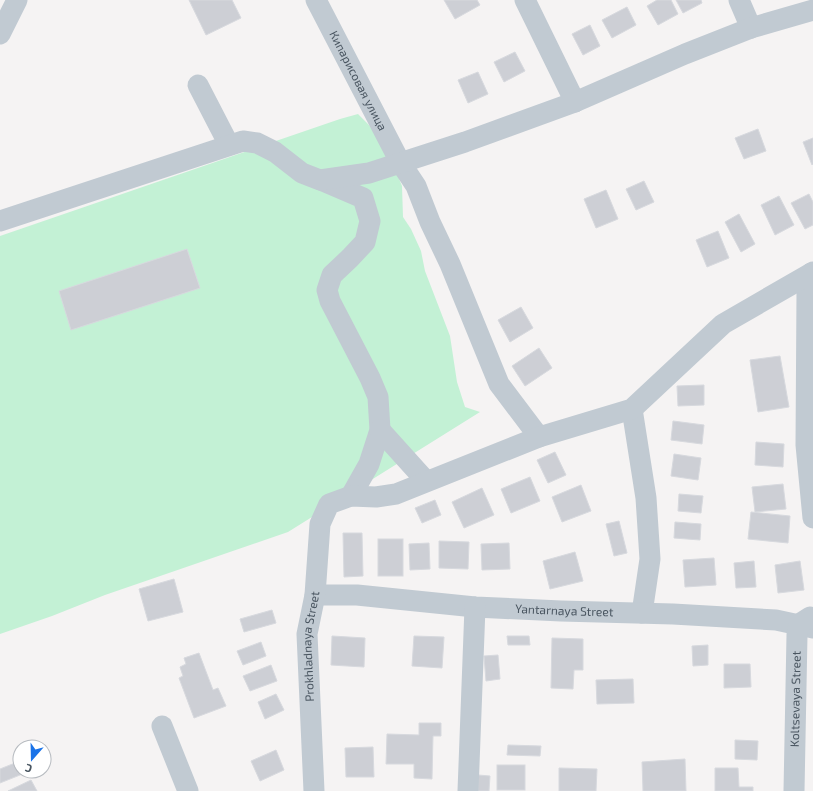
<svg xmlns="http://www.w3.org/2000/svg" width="813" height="791" font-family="'Exo 2',sans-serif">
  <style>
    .green { fill: #c3f1d5 }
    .building { fill: #cdcfd5; stroke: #d7d9de }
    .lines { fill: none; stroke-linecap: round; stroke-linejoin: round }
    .minor { stroke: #c1cad2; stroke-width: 21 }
    .labels { text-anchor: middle; stroke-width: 3; stroke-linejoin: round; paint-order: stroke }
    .street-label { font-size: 12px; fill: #4a5661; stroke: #fff }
  </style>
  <rect width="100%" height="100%" fill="#f5f3f3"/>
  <path class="green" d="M358,114L368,124L385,145L402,186L403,217L411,229L421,251L425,271L450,336L457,382L465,407L480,412L288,532L105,595L52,616L0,634V236L340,119Z"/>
  <g class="building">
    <path d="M189,0H232L241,18L206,35Z"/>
    <path d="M444,0H477L480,5L455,19Z"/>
    <path d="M657,0H671L678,14L658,25L647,6Z"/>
    <path d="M676,0H701L702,3L683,13Z"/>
    <path d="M627,7L636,25L612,38L602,20Z"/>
    <path d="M590,25L600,46L583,55L572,34Z"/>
    <path d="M515,52L525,71L504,82L494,62Z"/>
    <path d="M478,72L488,94L468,103L458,80Z"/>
    <path d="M758,129L766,151L744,159L735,138Z"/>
    <path d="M813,138V164L812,165L803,142Z"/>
    <path d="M644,181L654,202L636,210L626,189Z"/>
    <path d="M606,190L618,219L596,228L584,199Z"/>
    <path d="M809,194L813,202V225L805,229L791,203Z"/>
    <path d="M779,196L794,225L775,235L761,205Z"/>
    <path d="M739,214L755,244L741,252L725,222Z"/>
    <path d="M718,231L729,258L707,267L696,240Z"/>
    <path d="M187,249L200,288L71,330L59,291Z"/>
    <path d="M521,307L533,328L510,342L498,320Z"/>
    <path d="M539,348L552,368L525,386L512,366Z"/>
    <path d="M780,356L789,407L758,412L750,360Z"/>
    <path d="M704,385V405L678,406L677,386Z"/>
    <path d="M673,421L704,425L702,444L671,440Z"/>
    <path d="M756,442L784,444L783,467L755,465Z"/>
    <path d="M555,452L566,475L548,483L537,460Z"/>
    <path d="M674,454L701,458L698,480L671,476Z"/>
    <path d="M530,477L540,501L511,513L501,489Z"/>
    <path d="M783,484L786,509L755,512L752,487Z"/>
    <path d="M581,485L591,511L562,522L552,497Z"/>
    <path d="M482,488L494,515L464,528L452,502Z"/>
    <path d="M679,494L703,496L701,513L678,511Z"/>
    <path d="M435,500L441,515L422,523L415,508Z"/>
    <path d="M751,512L790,516L788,543L748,539Z"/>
    <path d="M619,521L627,553L614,556L606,524Z"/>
    <path d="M675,522L701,524L700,540L674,538Z"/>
    <path d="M343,533H362L363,576L344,577Z"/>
    <rect x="378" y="539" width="25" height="37"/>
    <path d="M439,541L469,542L468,569L439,568Z"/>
    <path d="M429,543L430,569L410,570L409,544Z"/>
    <path d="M509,543L510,569L482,570L481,544Z"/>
    <path d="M575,552L583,581L550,589L543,561Z"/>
    <path d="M714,558L716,585L685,587L683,560Z"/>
    <path d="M754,561L756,587L736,588L734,563Z"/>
    <path d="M800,561L804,590L778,593L775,565Z"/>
    <path d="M174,579L183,612L148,621L139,589Z"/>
    <path d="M272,610L276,623L244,632L240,619Z"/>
    <path d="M332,636L365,638L364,667L331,665Z"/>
    <path d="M414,636L444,637L442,668L412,666Z"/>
    <path d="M507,636H529L530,645H508Z"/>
    <path d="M552,638L583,639V670H574L573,689L551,688Z"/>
    <path d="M261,642L266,656L243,665L237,651Z"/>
    <path d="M708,645V665L693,666L692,646Z"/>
    <path d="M199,653L213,690L218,688L226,706L194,718L179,678L183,676L180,667L186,664L184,658Z"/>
    <path d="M498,655L500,679L486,681L484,656Z"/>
    <path d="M724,664H750L751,687L724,688Z"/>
    <path d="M271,665L277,681L250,691L243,676Z"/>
    <path d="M633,679L634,703L597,704L596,680Z"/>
    <path d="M276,694L284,710L265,719L258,702Z"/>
    <path d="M419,723H441V736H433L432,779L414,778V764H386L387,734L419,735Z"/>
    <path d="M735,740L758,741L757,760L735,759Z"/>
    <path d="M508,745L541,746L540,756L507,755Z"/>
    <path d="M373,747L374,777H346L345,748Z"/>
    <path d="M276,750L284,770L260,781L251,761Z"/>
    <path d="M685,759L686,791H643L642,762Z"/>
    <path d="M20,761V771H30L0,783V769Z"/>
    <rect x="497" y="765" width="28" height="25"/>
    <path d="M559,768L597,769L596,791H559Z"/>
    <path d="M715,768H738L739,787H753V791H715Z"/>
    <path d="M478,775L490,776L489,791H478Z"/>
    <path d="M31,780L37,791H8Z"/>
  </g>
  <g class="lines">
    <g class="minor">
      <path id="s1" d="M316,0L400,162L416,186L430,222L450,264L499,384L539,437"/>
      <path d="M525,0L575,102"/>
      <path d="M739,0L751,28"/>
      <path d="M0,34L17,0"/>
      <path d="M198,85L229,145"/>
      <path d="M321,180L363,198L370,221L365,242L350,258L332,275L327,290L330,301L370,378L378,397L380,430L369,464L351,496"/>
      <path d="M0,221L243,141L257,143L275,152L302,173L320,180L369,173L465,142L575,102L685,54L751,28L813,10"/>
      <path d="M811,273L807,291L806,445L813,518"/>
      <path d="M632,409L646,498L650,559L642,613"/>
      <path d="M380,430L426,481"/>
      <path id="s2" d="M315,595H357L475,607L561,611L673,614L776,620L813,628"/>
      <path d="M162,726L188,791"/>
      <path id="s3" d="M314,791L307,634L315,595L320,524L329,504L351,496L376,497L396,494L539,437L632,409L723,324L813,272"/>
      <path d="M468,791L475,607"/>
      <path id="s4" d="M794,791L797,635L799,624L810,617"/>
    </g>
  </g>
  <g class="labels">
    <g class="street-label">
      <text dy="4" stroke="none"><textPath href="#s1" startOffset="91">Кипарисовая улица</textPath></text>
      <text dy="4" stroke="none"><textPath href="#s2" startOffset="250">Yantarnaya Street</textPath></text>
      <text dy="4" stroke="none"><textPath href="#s3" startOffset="145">Prokhladnaya Street</textPath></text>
      <text dy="4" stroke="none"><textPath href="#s4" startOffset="92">Koltsevaya Street</textPath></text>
    </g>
  </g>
  <g transform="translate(32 759) rotate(200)"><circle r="19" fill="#ffffff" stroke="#b7bbc0"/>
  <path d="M0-3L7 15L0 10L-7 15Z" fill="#1a73e8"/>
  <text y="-6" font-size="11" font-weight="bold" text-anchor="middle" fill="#4a5661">С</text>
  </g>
</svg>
